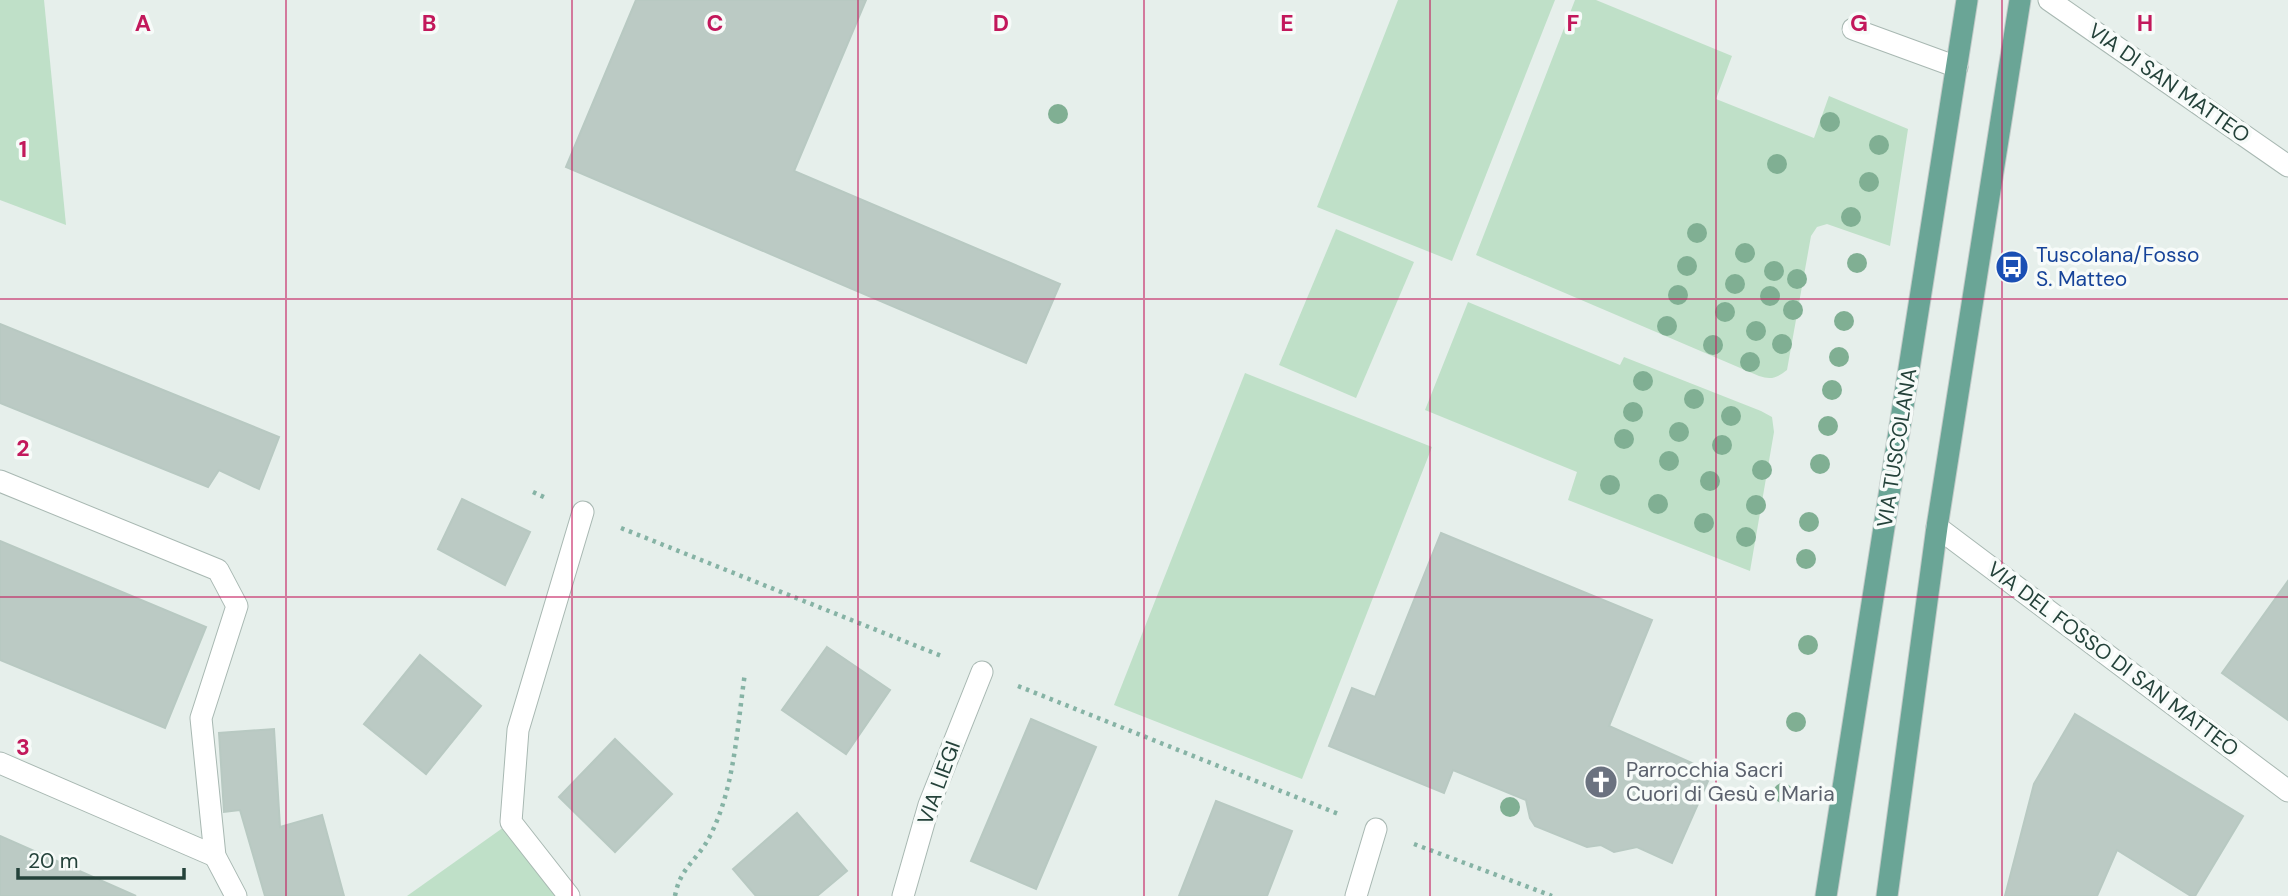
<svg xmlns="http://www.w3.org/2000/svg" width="2288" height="896" font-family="'DM Sans',sans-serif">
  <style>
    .green { fill: #bfe0c8 }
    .building { fill: #bbcac4; stroke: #b8c9c2; stroke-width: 2 }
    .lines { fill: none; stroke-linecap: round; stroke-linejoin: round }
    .lane-casing { stroke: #a8b8b2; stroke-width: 23 }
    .street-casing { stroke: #a8b8b2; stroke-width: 23 }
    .primary-casing { stroke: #c2cac8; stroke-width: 23 }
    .path { stroke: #86b3a5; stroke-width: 4.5; stroke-dasharray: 3.5 5; stroke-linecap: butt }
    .lane { stroke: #fff; stroke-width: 21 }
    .street { stroke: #fff; stroke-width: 21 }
    .primary { stroke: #6aa596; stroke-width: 21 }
    .tree { fill: #80af93 }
    .grid { fill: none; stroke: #c2185b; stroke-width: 2; stroke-opacity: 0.55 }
    .labels { text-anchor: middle; stroke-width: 7; stroke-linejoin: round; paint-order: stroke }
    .street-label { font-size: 21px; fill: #24423a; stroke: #f7fbf9 }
    .transit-label { font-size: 21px; fill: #164399; stroke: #f7fbf9; text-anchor: start }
    .worship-label { font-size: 21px; fill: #5b616d; stroke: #f7fbf9; text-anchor: start }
    .grid-label { font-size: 23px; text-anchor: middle; font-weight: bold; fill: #c2185b; stroke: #f7fbf9; stroke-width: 7; stroke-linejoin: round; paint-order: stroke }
  </style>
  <rect width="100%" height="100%" fill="#e6efeb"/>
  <g class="green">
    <path d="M0,0H44L66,225L0,200Z"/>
    <path d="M1398,0H1555L1452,261L1317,207Z"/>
    <path d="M1575,0H1596L1732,56L1716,99L1814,138L1829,96L1908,129L1890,246L1827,224L1817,227L1811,236L1787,370C1777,378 1771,380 1759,376L1476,255Z"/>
    <path d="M1336,229L1414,262L1356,398L1279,365Z"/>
    <path d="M1468,302L1620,365L1624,357L1761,411L1772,417L1774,432L1750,571L1568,500L1577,472L1425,410Z"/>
    <path d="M1245,373L1432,447L1302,779L1114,705Z"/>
    <path d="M511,822L569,896H407Z"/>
  </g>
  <g class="building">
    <path d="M636,0H866L794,171L1060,284L1026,363L566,167Z"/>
    <path d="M0,324L279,437L259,489L219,470L208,487L0,403Z"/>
    <path d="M462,499L530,532L505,585L438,549Z"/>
    <path d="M1441,533L1652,620L1609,726L1712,772L1672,863L1637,847L1614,852L1601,845L1587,847L1535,826L1530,818L1526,800L1453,770L1444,793L1329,746L1352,688L1375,697Z"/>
    <path d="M0,541L206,627L165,728L0,660Z"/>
    <path d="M2288,581V720L2222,673Z"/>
    <path d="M827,647L890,690L846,754L782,710Z"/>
    <path d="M420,655L481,706L426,774L364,724Z"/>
    <path d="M2075,714L2243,816L2195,896H2191L2117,850L2097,896H2005L2034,784Z"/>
    <path d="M1031,719L1096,747L1036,889L971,861Z"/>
    <path d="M274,729L280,827L322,815L344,896H265L240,810L224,812L219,733Z"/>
    <path d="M615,739L672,794L615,852L559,797Z"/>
    <path d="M1216,801L1292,831L1267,896H1179Z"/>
    <path d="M797,813L847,871L817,896H756L733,869Z"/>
    <path d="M0,836L136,896H0Z"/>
  </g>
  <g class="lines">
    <defs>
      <g id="lane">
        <path d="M1853,29L1957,67"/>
        <path d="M0,481L218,570L237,606L201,718L215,856L236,896"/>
        <path d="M0,763L215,856"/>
        <path d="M569,896L511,822L518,730L583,512"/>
        <path d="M903,896L929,805L982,672"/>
        <path d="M1356,896L1376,829"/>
      </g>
      <g id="street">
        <path d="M2049,0L2288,166"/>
        <path d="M1937,527L2288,791"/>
      </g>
      <g id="primary">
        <path d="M1826,896L1967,0"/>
        <path d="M1887,896L1937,527L2020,0"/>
      </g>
    </defs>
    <use href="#lane" class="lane-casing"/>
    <use href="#street" class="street-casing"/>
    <use href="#primary" class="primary-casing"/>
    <g class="path">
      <path d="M533,492L548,499"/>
      <path d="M621,528L944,657"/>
      <path d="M1018,686L1341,815"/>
      <path d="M1414,844L1552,896"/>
      <path d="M675,896C680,867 698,860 710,836C735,787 737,727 745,673"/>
    </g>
    <use href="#lane" class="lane"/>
    <use href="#street" class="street"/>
    <use href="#primary" class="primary"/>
  </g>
  <g class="tree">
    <circle cx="1058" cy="114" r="10"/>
    <circle cx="1830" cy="122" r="10"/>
    <circle cx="1879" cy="145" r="10"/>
    <circle cx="1777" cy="164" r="10"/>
    <circle cx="1869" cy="182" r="10"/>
    <circle cx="1851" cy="217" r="10"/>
    <circle cx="1697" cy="233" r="10"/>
    <circle cx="1745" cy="253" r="10"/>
    <circle cx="1857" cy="263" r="10"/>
    <circle cx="1687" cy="266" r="10"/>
    <circle cx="1774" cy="271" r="10"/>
    <circle cx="1797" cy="279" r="10"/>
    <circle cx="1735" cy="284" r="10"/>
    <circle cx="1678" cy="295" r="10"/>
    <circle cx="1770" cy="296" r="10"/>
    <circle cx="1793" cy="310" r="10"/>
    <circle cx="1725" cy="312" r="10"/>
    <circle cx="1844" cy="321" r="10"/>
    <circle cx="1667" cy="326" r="10"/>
    <circle cx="1756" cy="331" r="10"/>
    <circle cx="1782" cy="344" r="10"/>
    <circle cx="1713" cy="345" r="10"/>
    <circle cx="1839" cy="357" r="10"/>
    <circle cx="1750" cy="362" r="10"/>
    <circle cx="1643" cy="381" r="10"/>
    <circle cx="1832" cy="390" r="10"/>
    <circle cx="1694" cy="399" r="10"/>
    <circle cx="1633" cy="412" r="10"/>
    <circle cx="1731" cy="416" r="10"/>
    <circle cx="1828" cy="426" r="10"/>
    <circle cx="1679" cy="432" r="10"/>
    <circle cx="1624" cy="439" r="10"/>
    <circle cx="1722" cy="445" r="10"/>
    <circle cx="1669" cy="461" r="10"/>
    <circle cx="1820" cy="464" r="10"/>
    <circle cx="1762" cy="470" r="10"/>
    <circle cx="1710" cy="481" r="10"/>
    <circle cx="1610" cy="485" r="10"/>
    <circle cx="1658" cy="504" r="10"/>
    <circle cx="1756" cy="505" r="10"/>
    <circle cx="1809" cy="522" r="10"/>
    <circle cx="1704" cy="523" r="10"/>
    <circle cx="1746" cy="537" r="10"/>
    <circle cx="1806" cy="559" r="10"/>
    <circle cx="1808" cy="645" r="10"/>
    <circle cx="1796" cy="722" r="10"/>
    <circle cx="1783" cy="793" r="10"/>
    <circle cx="1510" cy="807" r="10"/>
  </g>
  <path class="grid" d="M286,0V896M572,0V896M858,0V896M1144,0V896M1430,0V896M1716,0V896M2002,0V896M0,299H2288M0,597H2288"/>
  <defs>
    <symbol id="bus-disc" viewBox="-11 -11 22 22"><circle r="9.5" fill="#1a4fb4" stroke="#f7fbf9"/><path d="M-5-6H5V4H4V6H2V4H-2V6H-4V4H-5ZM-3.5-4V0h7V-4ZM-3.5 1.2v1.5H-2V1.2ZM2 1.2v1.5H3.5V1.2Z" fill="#fff"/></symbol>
    <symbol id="church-disc" viewBox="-11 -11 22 22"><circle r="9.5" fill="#6b7280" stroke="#f7fbf9"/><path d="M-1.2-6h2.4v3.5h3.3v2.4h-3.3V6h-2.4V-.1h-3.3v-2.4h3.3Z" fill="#fff"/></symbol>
  </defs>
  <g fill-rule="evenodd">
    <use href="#bus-disc" x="1993" y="248" width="38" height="38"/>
    <use href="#church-disc" x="1582" y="763" width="38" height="38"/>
  </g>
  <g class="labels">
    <g class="street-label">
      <text transform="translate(2169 83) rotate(35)" y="7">VIA DI SAN MATTEO</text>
      <text transform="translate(1897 448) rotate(-81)" y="7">VIA TUSCOLANA</text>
      <text transform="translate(2113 659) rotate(37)" y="7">VIA DEL FOSSO DI SAN MATTEO</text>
      <text transform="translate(939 783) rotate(-70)" y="7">VIA LIEGI</text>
    </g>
    <g class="transit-label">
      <text x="2036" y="262">Tuscolana/Fosso<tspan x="2036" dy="24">S. Matteo</tspan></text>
    </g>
    <g class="worship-label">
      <text x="1626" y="777">Parrocchia Sacri<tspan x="1626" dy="24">Cuori di Gesù e Maria</tspan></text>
    </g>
  </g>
  <g class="grid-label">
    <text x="143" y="31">A</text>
    <text x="429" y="31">B</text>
    <text x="715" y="31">C</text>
    <text x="1001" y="31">D</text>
    <text x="1287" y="31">E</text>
    <text x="1573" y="31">F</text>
    <text x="1859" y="31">G</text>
    <text x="2145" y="31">H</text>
    <text x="23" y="157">1</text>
    <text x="23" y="456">2</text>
    <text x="23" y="755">3</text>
  </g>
  <path d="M18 868v10h166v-10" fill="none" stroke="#24423a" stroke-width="3.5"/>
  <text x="28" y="868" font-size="21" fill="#24423a" stroke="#f7fbf9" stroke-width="5" paint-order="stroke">20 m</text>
</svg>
